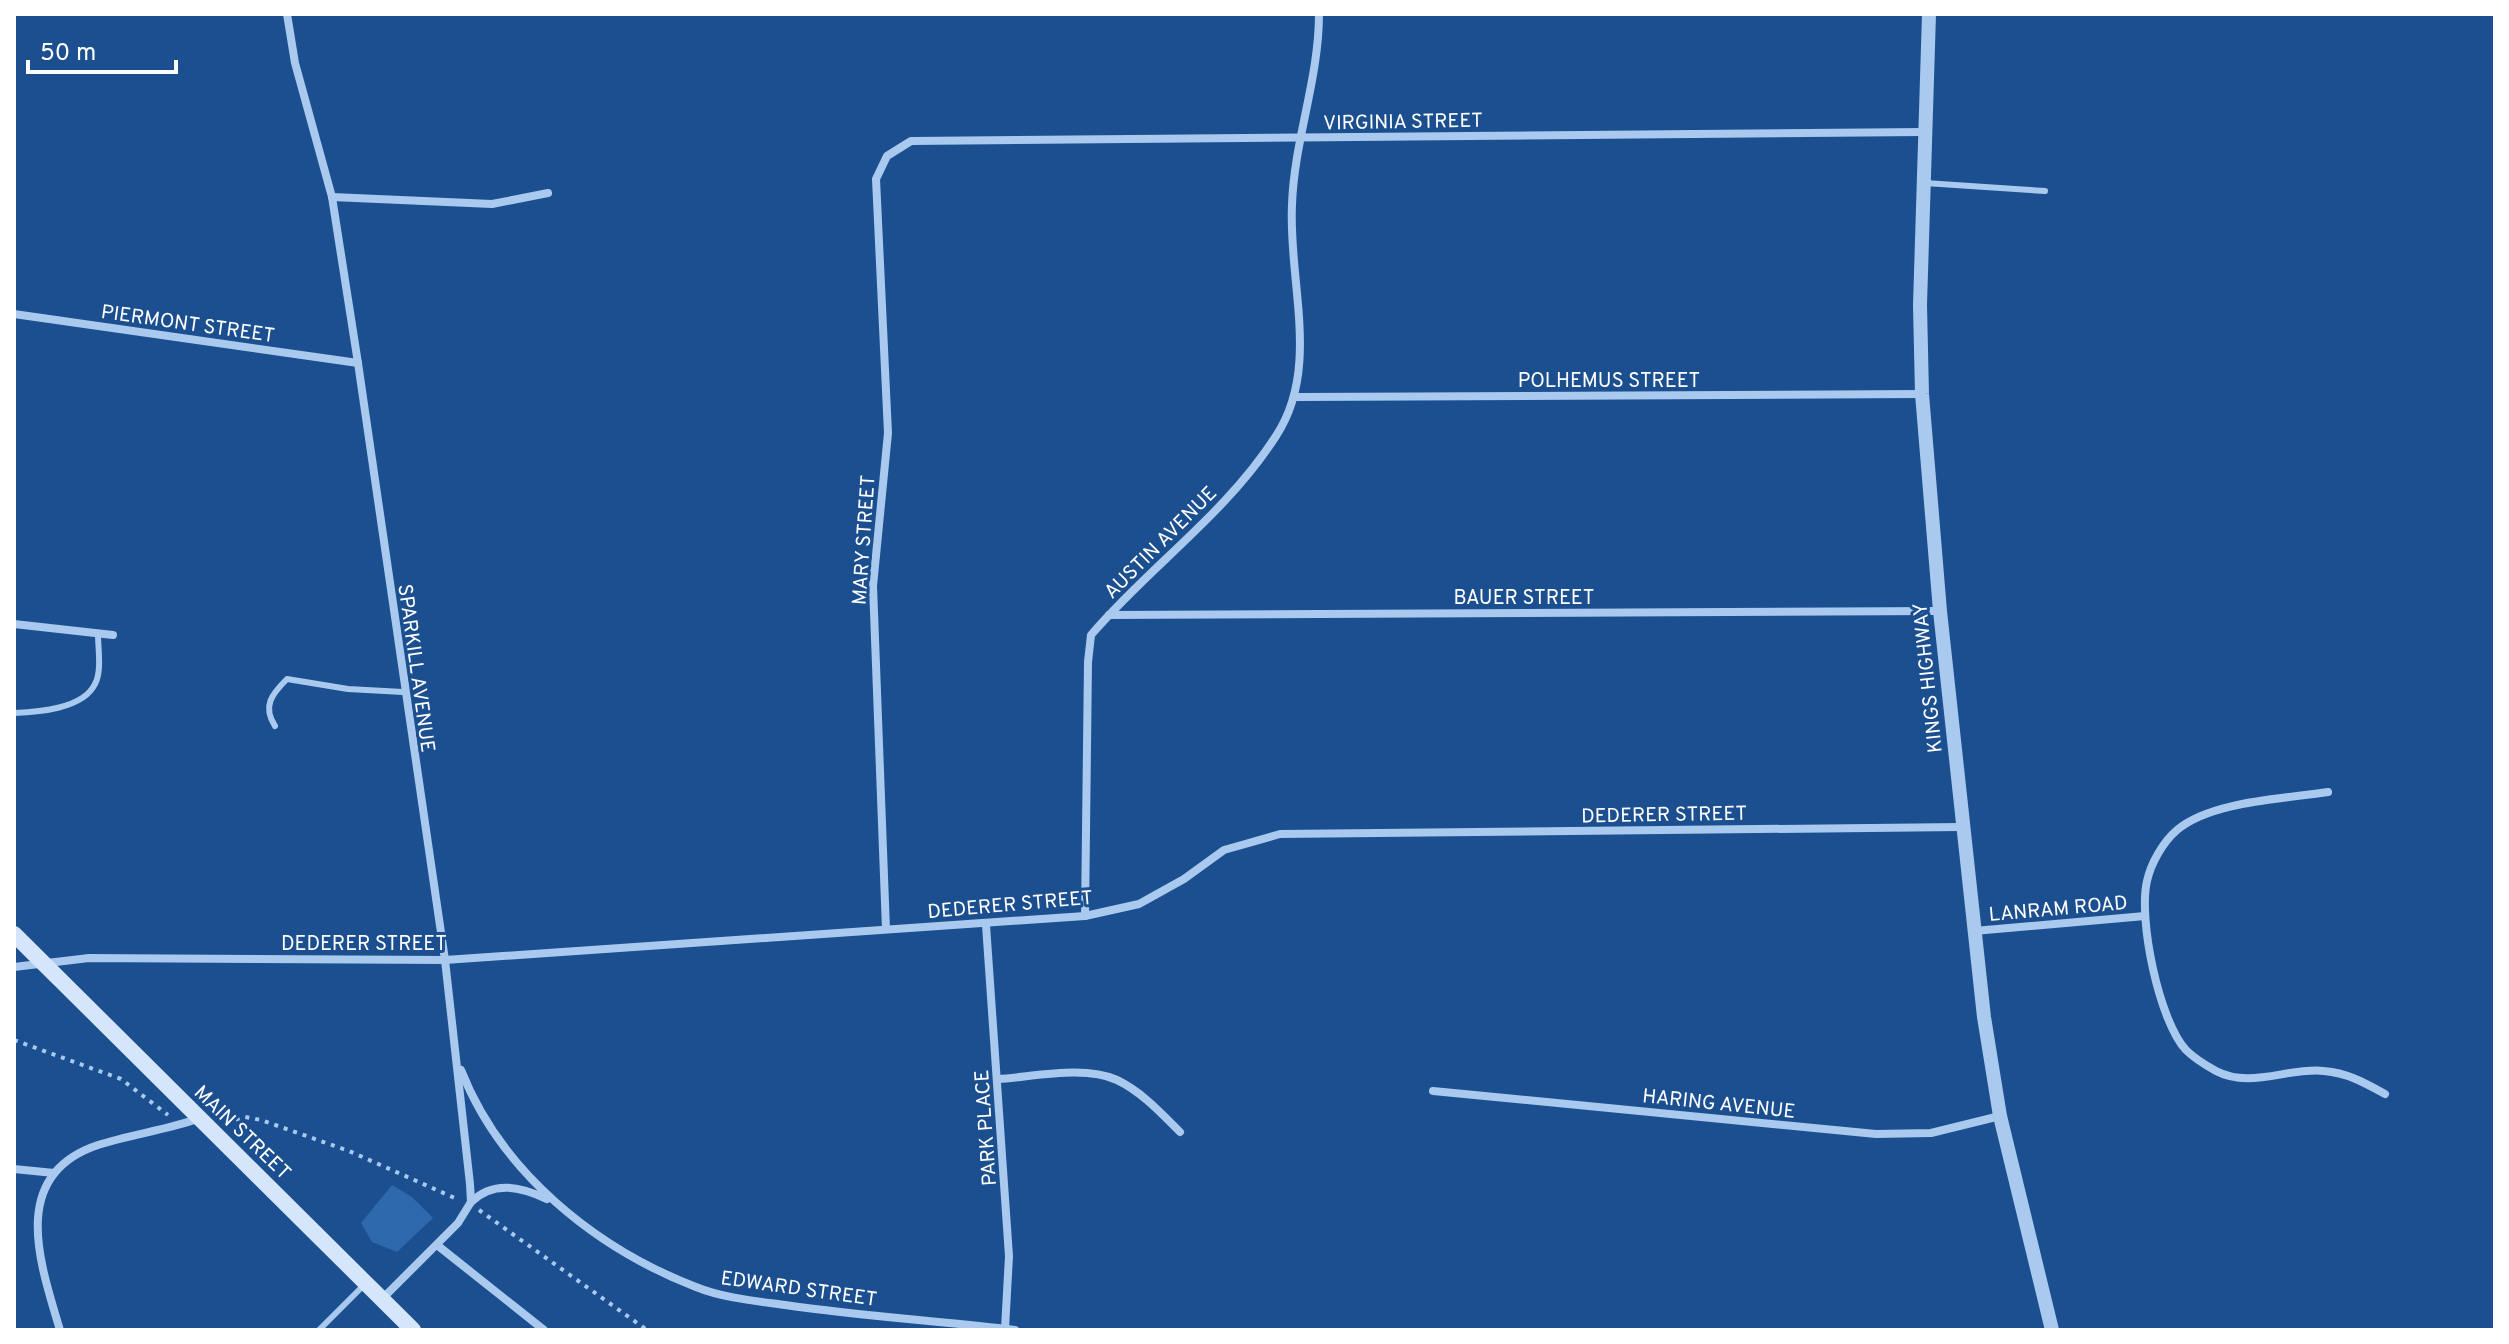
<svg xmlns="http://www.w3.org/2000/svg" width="2509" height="1344" font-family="Overpass,sans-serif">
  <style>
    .green { fill: #2e69ad }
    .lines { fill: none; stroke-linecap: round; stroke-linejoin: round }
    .path { stroke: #a9c9ee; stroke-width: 4; stroke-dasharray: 4 6; stroke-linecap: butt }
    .service { stroke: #a9c9ee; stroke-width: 6 }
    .minor { stroke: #a9c9ee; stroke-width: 8 }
    .tertiary { stroke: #a9c9ee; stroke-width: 14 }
    .secondary { stroke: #d6e6fa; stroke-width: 16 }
    .labels { text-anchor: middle; stroke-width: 6; stroke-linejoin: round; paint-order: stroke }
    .street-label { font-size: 20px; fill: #fff; stroke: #1b4f8f }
  </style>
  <rect width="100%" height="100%" fill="#1b4f8f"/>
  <path class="green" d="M392,1185L412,1197L433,1218L397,1252L372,1242L361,1223Z"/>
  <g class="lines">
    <g class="path">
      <path d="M14,1040L121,1079L168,1115"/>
      <path d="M226,1122L245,1117L261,1120L349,1151L457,1199"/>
      <path d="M479,1210L647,1330"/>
    </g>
    <g class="service">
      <path d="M1925,183L2045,191"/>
      <path d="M14,713C38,712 83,709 95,684C102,671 98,649 98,634"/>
      <path d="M275,726C262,706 272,694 287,679L348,689L403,692"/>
      <path d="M319,1330L364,1285"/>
    </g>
    <g class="minor">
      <path d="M287,14L295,63L332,197L358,363L445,960L470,1184L471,1202L458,1223L383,1298"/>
      <path d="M332,197L492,204L548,193"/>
      <path d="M14,314L358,363"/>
      <path d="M1297,397L1922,394"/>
      <path d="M1109,615L1940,611"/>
      <path d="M14,624L113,635"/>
      <path d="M2328,792C2284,799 2211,801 2177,830C2163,842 2151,863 2147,881C2138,919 2159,1021 2186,1050C2193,1057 2207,1066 2216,1071C2250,1089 2289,1067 2324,1071C2348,1073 2365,1083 2385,1094"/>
      <path d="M1085,916L1088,662L1091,635C1150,566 1226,514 1276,436C1321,368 1288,281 1292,205C1294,141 1319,79 1319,14"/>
      <path d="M986,925L1009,1256L1005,1329"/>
      <path d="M886,929L873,586L888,433L876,179L887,156L911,141L1923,132"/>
      <path d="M1974,931L2145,916"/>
      <path d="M14,967L89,958L445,960L1085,916L1139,904L1184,879L1224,850L1280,834L1961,827"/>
      <path d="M461,1070C501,1172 595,1248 696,1287C723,1298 756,1301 785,1305C861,1316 938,1321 1015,1330"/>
      <path d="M998,1079C1033,1077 1084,1065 1117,1080C1142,1092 1161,1113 1180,1132"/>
      <path d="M1433,1091L1876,1134L1931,1133L2000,1116"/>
      <path d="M14,1169L54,1173"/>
      <path d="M471,1202C494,1180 521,1187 547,1199"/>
      <path d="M437,1245L544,1330"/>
      <path d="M60,1330C40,1263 8,1175 98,1145C132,1134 167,1130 200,1118"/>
    </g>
    <path class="tertiary" d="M1929,14L1920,305L1922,394L1940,611L1984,1017L2000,1116L2052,1330"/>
    <path class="secondary" d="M14,934L413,1330"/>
  </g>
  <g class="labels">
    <g class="street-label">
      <text transform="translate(1403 121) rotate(-1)" y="7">VIRGINIA STREET</text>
      <text transform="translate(188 323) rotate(8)" y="7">PIERMONT STREET</text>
      <text x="1609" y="387">POLHEMUS STREET</text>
      <text transform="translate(863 540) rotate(-86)" y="7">MARY STREET</text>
      <text transform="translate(1160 542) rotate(-45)" y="7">AUSTIN AVENUE</text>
      <text x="1524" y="604">BAUER STREET</text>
      <text transform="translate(417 668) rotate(82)" y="7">SPARKILL AVENUE</text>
      <text transform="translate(1927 678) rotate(-96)" y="7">KINGS HIGHWAY</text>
      <text transform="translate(1664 814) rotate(-1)" y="7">DEDERER STREET</text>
      <text transform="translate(1010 904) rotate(-5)" y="7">DEDERER STREET</text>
      <text transform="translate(2058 908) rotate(-5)" y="7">LANRAM ROAD</text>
      <text x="364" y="950">DEDERER STREET</text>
      <text transform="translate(1719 1103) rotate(6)" y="7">HARING AVENUE</text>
      <text transform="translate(985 1128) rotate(-94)" y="7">PARK PLACE</text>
      <text transform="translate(243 1132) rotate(44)" y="7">MAIN STREET</text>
      <text transform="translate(799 1288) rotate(8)" y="7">EDWARD STREET</text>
    </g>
  </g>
  <rect width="2509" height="1344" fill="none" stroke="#ffffff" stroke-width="32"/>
  <path d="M28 60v12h148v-12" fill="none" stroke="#ffffff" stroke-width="4"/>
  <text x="40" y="60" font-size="24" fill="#ffffff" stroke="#1b4f8f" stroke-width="6" paint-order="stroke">50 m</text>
</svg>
